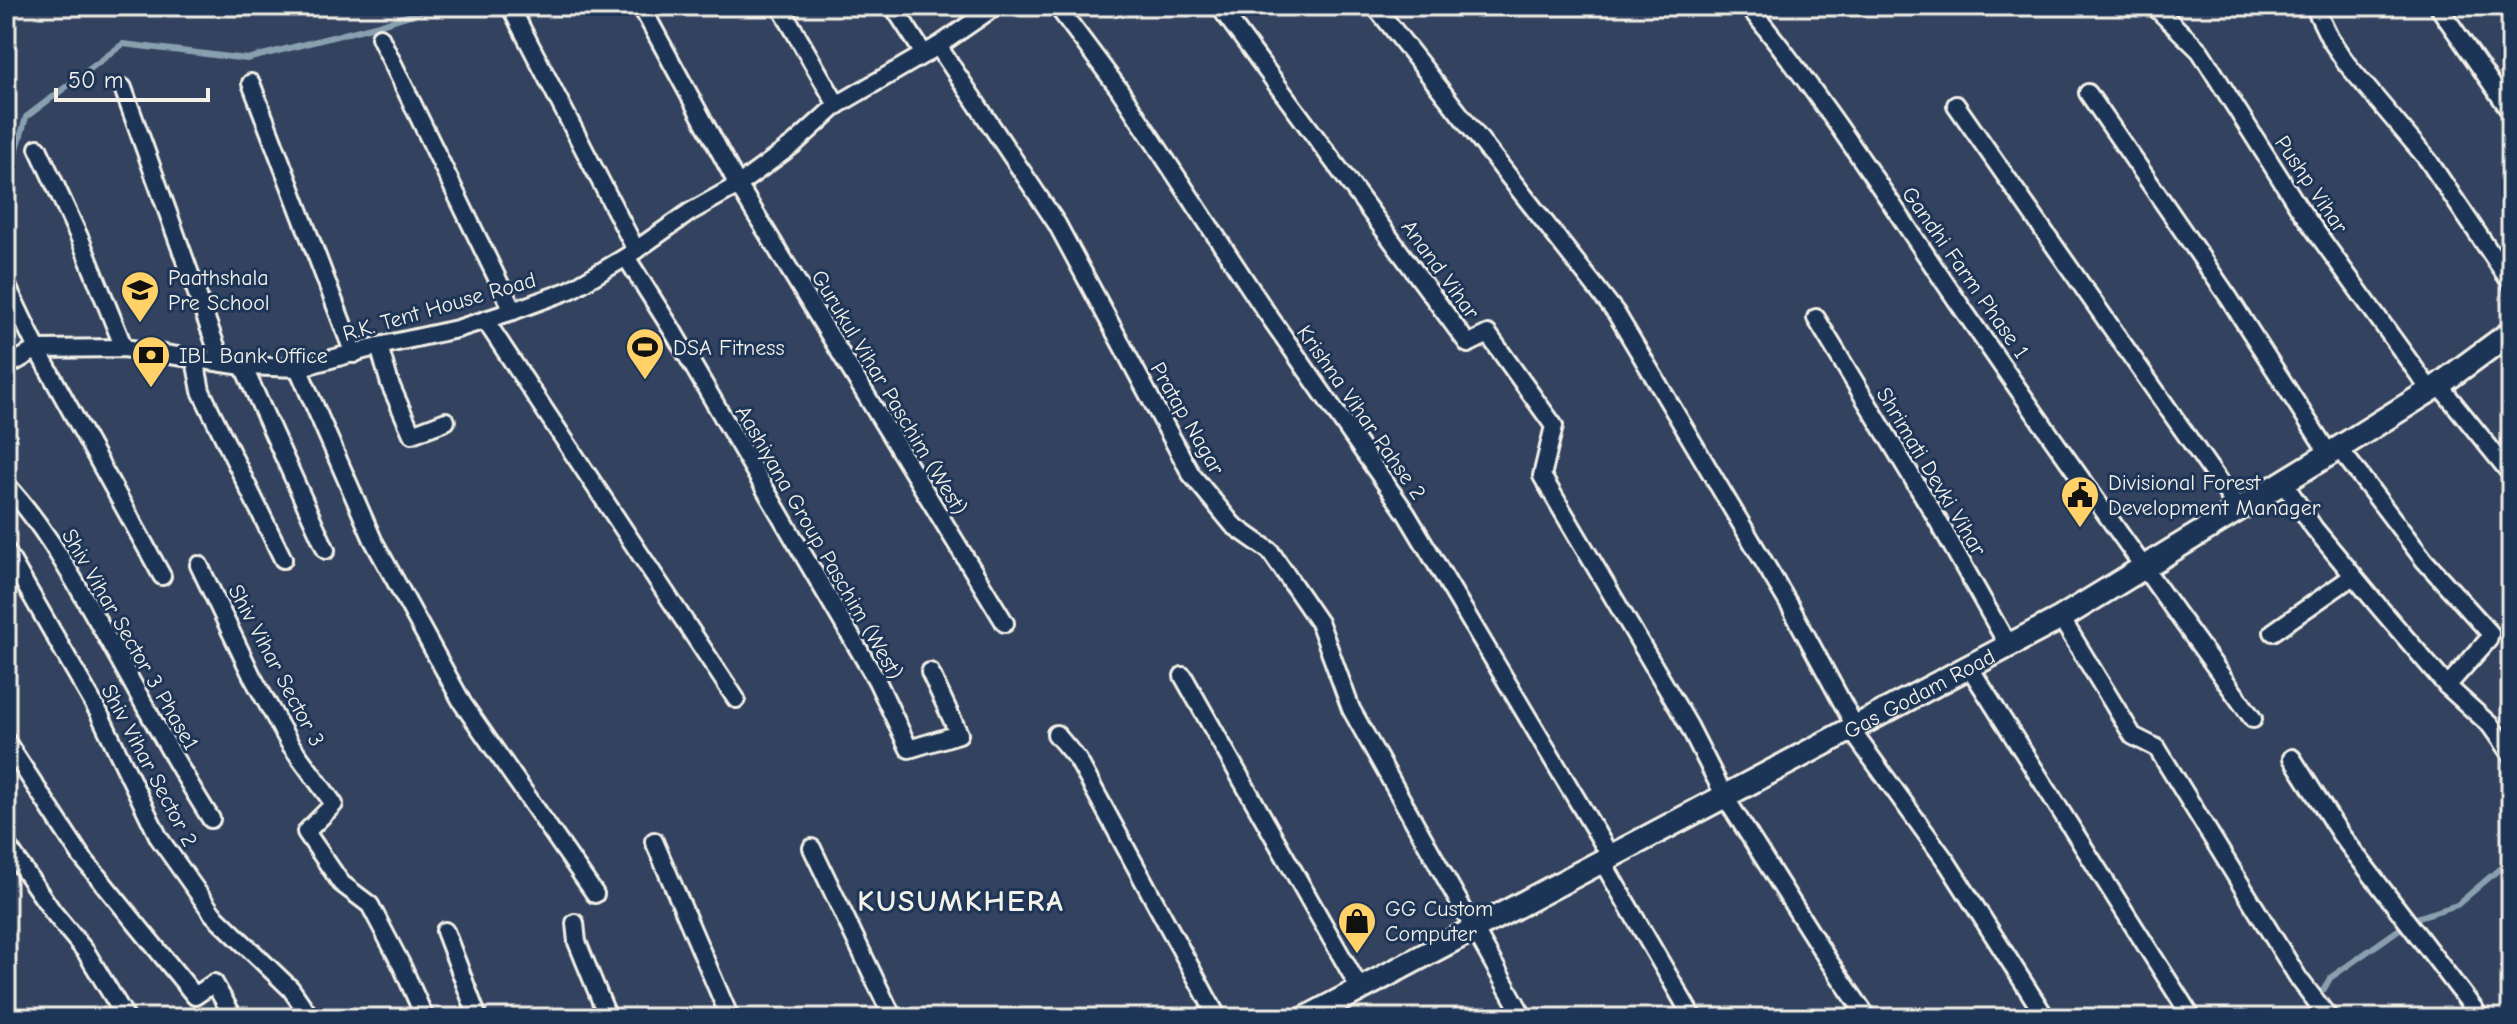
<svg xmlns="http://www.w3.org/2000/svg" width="2517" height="1024" font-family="'Comic Neue',sans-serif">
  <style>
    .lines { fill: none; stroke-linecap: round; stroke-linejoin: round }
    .stream { stroke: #89a0af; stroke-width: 6 }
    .street-casing { stroke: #f4f1e8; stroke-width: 22 }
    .secondary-casing { stroke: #f4f1e8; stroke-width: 28 }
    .street { stroke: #1d3557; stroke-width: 16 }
    .secondary { stroke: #1d3557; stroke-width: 22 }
    .labels { text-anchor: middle; stroke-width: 6; stroke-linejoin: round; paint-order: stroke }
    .street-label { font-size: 22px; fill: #f4f1e8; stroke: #1d3557 }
    .poi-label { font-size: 22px; fill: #f4f1e8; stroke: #1d3557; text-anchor: start }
    .district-label { font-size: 30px; font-weight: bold; letter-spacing: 2px; fill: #f4f1e8; stroke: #1d3557 }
  </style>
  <rect width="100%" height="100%" fill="#33425f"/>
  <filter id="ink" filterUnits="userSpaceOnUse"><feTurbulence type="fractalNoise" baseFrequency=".0125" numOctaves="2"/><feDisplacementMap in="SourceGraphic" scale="16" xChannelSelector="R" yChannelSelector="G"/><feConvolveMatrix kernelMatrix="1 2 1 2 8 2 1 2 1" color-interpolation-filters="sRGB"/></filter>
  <g filter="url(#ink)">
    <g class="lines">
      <g class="stream">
        <path d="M6,189L26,117L123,44L247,59L375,26L439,6"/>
        <path d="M2416,918L2457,905L2511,859"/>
        <path d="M2324,989L2330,978L2401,928"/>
        <path d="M2308,1018L2313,1009"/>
      </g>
      <defs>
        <g id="street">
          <path d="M510,6L636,250"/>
          <path d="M641,6L738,185L1005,623"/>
          <path d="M780,6L837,105"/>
          <path d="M893,6L924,54"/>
          <path d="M1057,6L1119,89L1262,306L1406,513L1611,857"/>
          <path d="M1219,6L1468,344L1488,334L1554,426L1542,476L1689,726L1725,797L1828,960L1868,1018"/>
          <path d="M1375,6L1616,313L1790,606L1856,728"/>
          <path d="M1748,6C1826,101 1892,206 1962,308C2057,446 2154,583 2253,719"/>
          <path d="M2154,6L2200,51L2299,208L2430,390"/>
          <path d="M2314,6L2330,39L2347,64L2428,160L2511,283"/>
          <path d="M2438,6L2511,112"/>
          <path d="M380,37L513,311"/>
          <path d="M938,46L1057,224L1191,474L1233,525L1270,551L1320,624L1351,709L1524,1018"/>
          <path d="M251,83L354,354"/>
          <path d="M123,88L222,363"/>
          <path d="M2088,93L2229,298L2329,454"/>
          <path d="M1956,105L2238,509"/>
          <path d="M38,148L81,241L124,348"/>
          <path d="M626,257L671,328L877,681L909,749L959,734L930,672"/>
          <path d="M6,284L37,349L162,576"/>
          <path d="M1816,318L1933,512L2009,647"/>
          <path d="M485,320L736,699"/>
          <path d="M379,346L390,384L412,434L446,421"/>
          <path d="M195,359L201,391L283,559"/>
          <path d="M243,366L326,550"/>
          <path d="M6,367L37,349L124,348L243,366L298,368L379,346L457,329L513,311L570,290L626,257L690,212L738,185L794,144L837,105L938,46L996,6"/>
          <path d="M298,368L373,540L463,704L595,894"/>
          <path d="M2439,385L2511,474"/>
          <path d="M2339,448L2424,560L2490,633L2488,640L2447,686"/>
          <path d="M2284,483L2314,528L2380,608L2447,686L2490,725L2511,755"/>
          <path d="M6,484C41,523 63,561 89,606C130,677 167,750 211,819"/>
          <path d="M6,551L99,713L159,838L213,914L291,989L311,1018"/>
          <path d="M199,565L252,676L290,744L334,804L306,832L341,883L370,905L402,966L425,1018"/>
          <path d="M2061,618L2133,736L2157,748L2299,979L2329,1018"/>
          <path d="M2273,632L2353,576"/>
          <path d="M1970,668L2192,1018"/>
          <path d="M1183,676L1360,989"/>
          <path d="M1852,731L1948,864L2046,1018"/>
          <path d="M1056,734L1078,760L1218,1018"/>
          <path d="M6,741L81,856L195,996L214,983L234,1018"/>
          <path d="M2292,758L2341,835L2481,1018"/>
          <path d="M654,841L730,1018"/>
          <path d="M6,844L53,912L86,952L126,1018"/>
          <path d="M812,848L893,1018"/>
          <path d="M1602,861L1693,1018"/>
          <path d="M575,923L577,942L608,1018"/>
          <path d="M445,931L478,1018"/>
        </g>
        <g id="secondary">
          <path id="s1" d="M1306,1018L2061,618L2339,448L2439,385L2511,332"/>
        </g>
      </defs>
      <use href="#street" class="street-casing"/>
      <use href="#secondary" class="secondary-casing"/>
      <use href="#street" class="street"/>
      <use href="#secondary" class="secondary"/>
    </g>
  </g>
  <defs>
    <symbol id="school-pin" viewBox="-11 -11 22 30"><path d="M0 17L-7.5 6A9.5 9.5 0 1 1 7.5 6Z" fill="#ffd166" stroke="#1d3557"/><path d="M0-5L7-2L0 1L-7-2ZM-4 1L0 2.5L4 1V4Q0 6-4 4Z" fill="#111"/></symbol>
    <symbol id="stadium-pin" viewBox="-11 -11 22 30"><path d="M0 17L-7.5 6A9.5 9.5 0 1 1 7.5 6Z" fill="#ffd166" stroke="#1d3557"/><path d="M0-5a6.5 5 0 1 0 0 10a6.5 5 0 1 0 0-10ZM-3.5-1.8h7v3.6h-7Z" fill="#111"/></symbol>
    <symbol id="bank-pin" viewBox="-11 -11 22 30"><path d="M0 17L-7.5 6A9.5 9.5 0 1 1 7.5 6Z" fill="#ffd166" stroke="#1d3557"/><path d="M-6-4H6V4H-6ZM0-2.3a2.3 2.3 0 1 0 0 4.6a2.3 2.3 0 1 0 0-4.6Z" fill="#111"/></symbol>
    <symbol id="civic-pin" viewBox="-11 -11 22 30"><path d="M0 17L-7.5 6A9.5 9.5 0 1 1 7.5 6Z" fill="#ffd166" stroke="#1d3557"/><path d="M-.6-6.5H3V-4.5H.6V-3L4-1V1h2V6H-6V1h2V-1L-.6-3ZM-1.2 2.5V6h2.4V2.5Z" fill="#111"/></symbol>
    <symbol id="shop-pin" viewBox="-11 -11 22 30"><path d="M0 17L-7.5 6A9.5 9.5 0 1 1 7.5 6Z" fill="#ffd166" stroke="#1d3557"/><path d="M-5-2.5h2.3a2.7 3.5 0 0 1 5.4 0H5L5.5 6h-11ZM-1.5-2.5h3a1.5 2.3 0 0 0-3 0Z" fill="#111"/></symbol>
  </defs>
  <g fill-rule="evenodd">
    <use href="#school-pin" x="118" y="268" width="44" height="60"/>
    <use href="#stadium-pin" x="623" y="325" width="44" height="60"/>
    <use href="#bank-pin" x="129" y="333" width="44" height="60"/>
    <use href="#civic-pin" x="2058" y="473" width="44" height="60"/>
    <use href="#shop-pin" x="1335" y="899" width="44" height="60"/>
  </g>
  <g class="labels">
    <g class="street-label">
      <text transform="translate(2312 184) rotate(56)" y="8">Pushp Vihar</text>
      <text transform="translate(1441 269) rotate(54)" y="8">Anand Vihar</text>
      <text transform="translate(1966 272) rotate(55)" y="8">Gandhi Farm Phase 1</text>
      <text transform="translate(439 306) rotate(-16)" y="8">R.K. Tent House Road</text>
      <text transform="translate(890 392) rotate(59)" y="8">Gurukul Vihar Paschim (West)</text>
      <text transform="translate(1362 412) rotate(55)" y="8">Krishna Vihar Pahse 2</text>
      <text transform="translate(1188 418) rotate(60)" y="8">Pratap Nagar</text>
      <text transform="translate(1932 471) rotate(59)" y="8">Shrimati Devki Vihar</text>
      <text transform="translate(820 542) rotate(60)" y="8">Aashiyana Group Paschim (West)</text>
      <text transform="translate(131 639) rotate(60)" y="8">Shiv Vihar Sector 3 Phase1</text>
      <text transform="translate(277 665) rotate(62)" y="8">Shiv Vihar Sector 3</text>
      <text dy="8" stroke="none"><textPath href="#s1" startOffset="694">Gas Godam Road</textPath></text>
      <text transform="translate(150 765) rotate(62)" y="8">Shiv Vihar Sector 2</text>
    </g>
    <g class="poi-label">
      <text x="168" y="285">Paathshala<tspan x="168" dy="25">Pre School</tspan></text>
      <text x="673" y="355">DSA Fitness</text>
      <text x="179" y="363">IBL Bank Office</text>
      <text x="2108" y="490">Divisional Forest<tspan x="2108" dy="25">Development Manager</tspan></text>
      <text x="1385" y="916">GG Custom<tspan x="1385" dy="25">Computer</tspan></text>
    </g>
    <g class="district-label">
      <text x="961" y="911">KUSUMKHERA</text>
    </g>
  </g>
  <rect width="2517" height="1024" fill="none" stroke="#1d3557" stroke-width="32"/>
  <rect x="16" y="16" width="2485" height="992" fill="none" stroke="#f4f1e8" stroke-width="3" filter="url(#ink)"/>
  <path d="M56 88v12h152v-12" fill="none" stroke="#f4f1e8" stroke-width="4"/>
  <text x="68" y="88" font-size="24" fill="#f4f1e8" stroke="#1d3557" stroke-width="6" paint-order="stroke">50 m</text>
</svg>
